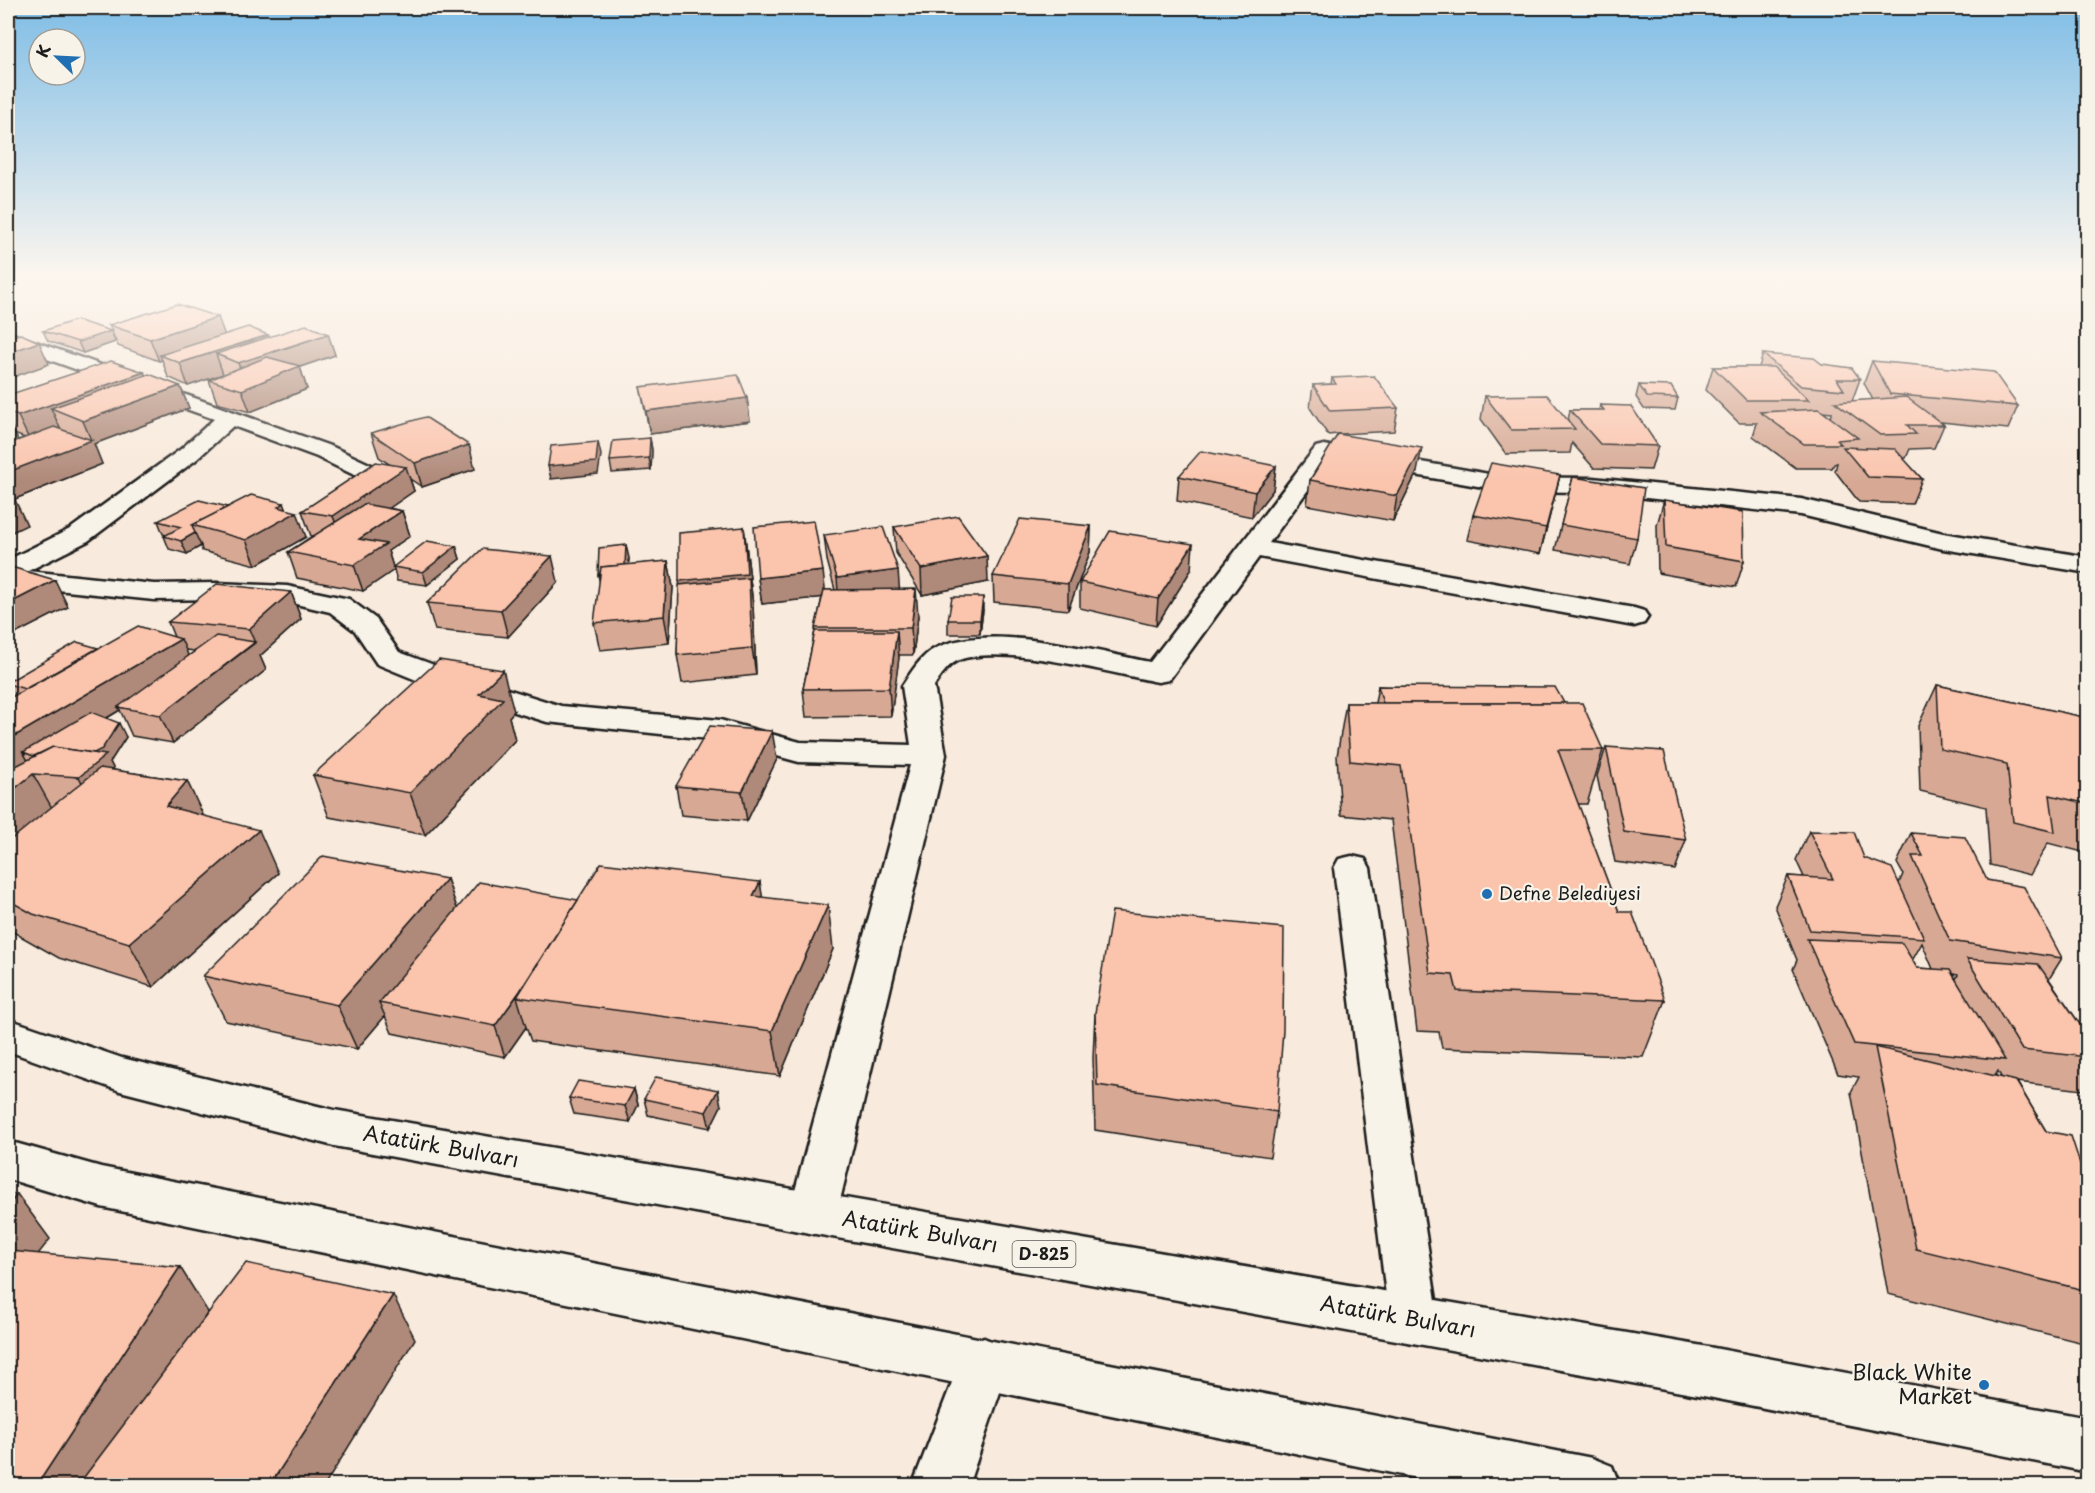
<svg xmlns="http://www.w3.org/2000/svg" width="2095" height="1493" font-family="'Playpen Sans',sans-serif">
  <style>
    .lines { fill: none; stroke-linecap: round; stroke-linejoin: round }
    .street-casing { stroke: #1c1c1c; stroke-width: 5 }
    .highway-casing { stroke: #1c1c1c; stroke-width: 5 }
    .street { fill: #f7f3e8; fill-rule: evenodd }
    .highway { fill: #f7f3e8; fill-rule: evenodd }
    .wall { fill: #d7a995; stroke: #1c1c1c; stroke-width: 1.5; fill-rule: evenodd }
    .shaded-wall { fill: #af8979; stroke: #1c1c1c; stroke-width: 1.5 }
    .building { fill: #fac4ad; stroke: #1c1c1c; stroke-width: 1.5 }
    .poi-dot { fill: #1f6fb2; stroke: #f7f3e8; stroke-width: 2 }
    .labels { text-anchor: middle; stroke-width: 4.5; stroke-linejoin: round; paint-order: stroke }
    .shield { fill: #f7f3e8; stroke: #5e5c59; stroke-width: 1.5 }
    .shield-label { font-size: 16px; font-weight: bold; fill: #1c1c1c }
    .poi-label { font-size: 18px; fill: #1c1c1c; stroke: #f7f3e8; text-anchor: start }
    .near-street-label { font-size: 21px; fill: #1c1c1c; stroke: #f7f3e8 }
    .near-poi-label { font-size: 21px; fill: #1c1c1c; stroke: #f7f3e8; text-anchor: end }
  </style>
  <rect width="100%" height="100%" fill="#f8eadc"/>
  <filter id="ink" filterUnits="userSpaceOnUse"><feTurbulence type="fractalNoise" baseFrequency=".0167" numOctaves="2"/><feDisplacementMap in="SourceGraphic" scale="12" xChannelSelector="R" yChannelSelector="G"/><feConvolveMatrix kernelMatrix="1 2 1 2 8 2 1 2 1" color-interpolation-filters="sRGB"/></filter>
  <g filter="url(#ink)">
    <g class="lines">
      <defs>
        <g id="street">
          <path d="M8,332L333,447L393,475L396,480L393,485L384,487L375,485L317,457L233,426L197,459L88,541L28,571L154,584L216,583L287,586L349,599L376,619L399,652L453,672L561,706L720,720L800,742L911,745L902,686C911,673 921,655 936,648C988,622 1095,651 1150,662L1316,447L1324,445L1506,477L1592,478L1801,499L1943,533L2088,557V573L1943,549L1801,515L1592,492L1506,491L1330,460L1269,543L1634,608L1644,611L1648,617L1644,623L1634,626L1259,557L1169,680L1158,682C1111,673 1002,644 959,660C948,664 940,677 934,686L946,755L837,1213L830,1227L813,1234L796,1227L789,1213L910,765L799,762L718,740L547,722L431,686L377,664L355,631L330,612L287,602L216,599L154,600L8,585V560L70,529L181,449L214,419L8,345Z"/>
          <path d="M1352,856L1365,859L1370,868L1439,1320L1432,1337L1414,1343L1396,1337L1389,1320L1334,868L1339,859Z"/>
          <path d="M984,1338L1002,1346L1010,1363L968,1486H912L966,1346Z"/>
        </g>
        <g id="highway">
          <path d="M8,1019L122,1058L334,1110L1703,1346L2088,1418V1472L1703,1396L334,1146L120,1091L8,1051Z"/>
          <path d="M8,1141L101,1167L1592,1458L1612,1466L1620,1486H1455L101,1207L8,1179Z"/>
        </g>
      </defs>
      <use href="#street" class="street-casing"/>
      <use href="#highway" class="highway-casing"/>
      <use href="#street" class="street"/>
      <use href="#highway" class="highway"/>
    </g>
    <g class="wall">
      <path d="M218,317L224,334L269,337L328,334L335,355L300,367L307,389L250,412L217,403L209,380L223,374L188,386L168,377L162,360L159,361L118,346L109,325Z"/>
      <path d="M43,331L115,342L83,353L48,341Z"/>
      <path d="M1763,354L1822,364L1860,379L1852,401L1873,400L1864,383L1872,361L2018,406L2008,429L1941,422L1944,425L1934,448L1910,449L1906,458H1903L1922,479L1912,504L1859,502L1835,471L1837,463L1834,464L1832,468H1796L1753,436L1757,423H1739L1706,390L1713,367H1759ZM1822,412L1832,413L1830,417Z"/>
      <path d="M144,372L145,376L180,386L189,408L94,444L102,464L15,499L8,496V395ZM14,434L25,438L18,440Z"/>
      <path d="M1332,378L1398,408L1394,431L1340,434L1417,472L1393,521L1307,505L1310,480L1338,434L1328,435L1310,408L1313,385L1331,384Z"/>
      <path d="M1639,385L1678,398L1675,410L1644,409L1636,397Z"/>
      <path d="M640,387L747,398L750,421L650,434Z"/>
      <path d="M1485,396L1568,420L1570,410H1599L1600,405L1658,446L1651,470L1594,468L1572,443L1570,453L1506,454L1481,419Z"/>
      <path d="M371,433L469,445L475,469L422,487L410,479L414,491L389,508L402,511L410,536L388,551L393,567L456,546L460,559L427,585L397,581L394,570L363,591L297,578L288,552L312,536H311L302,511L389,464L379,457Z"/>
      <path d="M650,438L652,450L651,470L612,473L610,461Z"/>
      <path d="M1276,466L1273,490L1252,517L1177,501L1179,476Z"/>
      <path d="M1560,475L1540,554L1467,540L1473,515Z"/>
      <path d="M1573,477L1637,538L1630,564L1555,550Z"/>
      <path d="M1664,500L1744,561L1736,587L1658,573L1657,525Z"/>
      <path d="M228,507L286,509L306,537L256,565L202,551L201,546L187,554L169,549L164,536L166,535L163,534L158,521Z"/>
      <path d="M1091,526L1090,552L1068,610L994,602L993,576Z"/>
      <path d="M744,527L753,605L756,675L682,683L677,655L680,585Z"/>
      <path d="M894,527L988,582L922,595L896,553Z"/>
      <path d="M824,535L899,589L918,616L913,655H899L891,716L806,717L803,689L822,597L762,604L758,578L825,590H835L827,560Z"/>
      <path d="M629,558L628,565L668,561L673,587L669,643L600,650L594,623Z"/>
      <path d="M8,566L68,607L13,635L8,634Z"/>
      <path d="M1191,570L1156,626L1080,608V582Z"/>
      <path d="M558,582L508,637L435,630L427,603Z"/>
      <path d="M291,592L301,619L260,656L266,670L173,743L132,736L120,710L107,718L126,737L110,762L114,770L187,781L203,816L278,873L153,987L59,958L8,929V699L12,696L8,687V682L98,648L174,637L168,622ZM186,650L195,651L188,656Z"/>
      <path d="M983,610L980,634H948V620Z"/>
      <path d="M1937,685L2088,718V878L2083,852L2048,843L2030,875L1990,865L1986,807L1920,791L1918,726Z"/>
      <path d="M1378,686L1564,703L1603,750L1587,804H1578L1619,912L1665,1000L1643,1057L1442,1048L1439,1032L1417,1031L1391,820L1341,815L1337,756L1346,703H1375Z"/>
      <path d="M514,711L509,717L515,740L425,835L329,817L313,775Z"/>
      <path d="M1606,747L1686,840L1675,870L1615,862L1597,776Z"/>
      <path d="M777,759L747,821L681,815L676,786Z"/>
      <path d="M1809,831L1864,858L1899,883L1903,874L1897,863L1911,833L1987,880L2062,958L2049,979L2088,1036V1082L2083,1090L2017,1082L2046,1131L2088,1188V1343L2087,1344L1888,1294L1851,1092L1859,1077L1838,1074L1793,969L1797,960L1775,906L1788,876L1804,877L1796,860ZM1922,943L1933,969L1917,968L1912,961ZM1953,974L1958,975L1956,979ZM1998,1071L2001,1077L1995,1076Z"/>
      <path d="M447,879L457,908L578,900L760,882L762,897L833,949L780,1076L531,1041L526,1027L505,1057L392,1033L385,1016L357,1049L226,1021L203,976Z"/>
      <path d="M1095,1013L1277,1112L1270,1157L1095,1130L1093,1058Z"/>
      <path d="M634,1089L638,1105L630,1122L574,1114L569,1098Z"/>
      <path d="M644,1099L721,1106L710,1128L648,1115Z"/>
    </g>
    <g class="shaded-wall">
      <path d="M8,273H13L18,285L8,289Z"/>
      <path d="M218,317L226,339L160,355L162,360L159,361L150,339Z"/>
      <path d="M111,331L115,342L83,353L78,342Z"/>
      <path d="M328,334L335,355L300,367L307,389L250,412L242,390L246,385L238,363L216,354L223,374L188,386L180,363L268,335L274,352Z"/>
      <path d="M39,342L49,364L8,379V353Z"/>
      <path d="M144,372L153,395L51,408L60,428L29,439L18,416Z"/>
      <path d="M180,386L189,408L94,444L102,464L15,499L8,484V472L91,440L83,421Z"/>
      <path d="M747,398L750,421L650,434L646,411Z"/>
      <path d="M8,419L19,442L8,446Z"/>
      <path d="M650,438L652,450L651,470L649,458Z"/>
      <path d="M598,442L601,455L598,474L551,479L548,466Z"/>
      <path d="M469,445L475,469L422,487L415,463Z"/>
      <path d="M1422,448L1417,472L1393,521L1397,496Z"/>
      <path d="M1276,466L1273,490L1252,517L1255,492Z"/>
      <path d="M406,467L414,491L342,541L333,516Z"/>
      <path d="M1560,475L1554,499L1540,554L1546,528Z"/>
      <path d="M15,500L27,525L8,534V503Z"/>
      <path d="M284,503L289,516L297,512L306,537L256,565L246,540L278,507Z"/>
      <path d="M402,511L410,536L388,551L394,570L363,591L354,565L359,539Z"/>
      <path d="M1091,526L1090,552L1068,610V584Z"/>
      <path d="M744,527L753,605L756,675L752,648L684,607L679,581Z"/>
      <path d="M195,533L201,546L187,554L181,541Z"/>
      <path d="M1193,544L1191,570L1156,626L1158,599Z"/>
      <path d="M626,545L629,558L628,585L601,588L598,575Z"/>
      <path d="M456,546L460,559L427,585L423,572Z"/>
      <path d="M552,556L558,582L508,637L501,610Z"/>
      <path d="M987,556L988,582L922,595L921,569Z"/>
      <path d="M668,561L673,587L669,643L664,616Z"/>
      <path d="M898,570L900,596L839,604L837,578Z"/>
      <path d="M823,571L826,597L762,604L758,578Z"/>
      <path d="M55,580L68,607L13,635L8,625V604Z"/>
      <path d="M916,589L918,616L913,655L911,628Z"/>
      <path d="M291,592L301,619L260,656L266,670L173,743L160,715L255,643L249,629Z"/>
      <path d="M983,597V610L980,634V620Z"/>
      <path d="M897,631L899,658L891,716L889,688Z"/>
      <path d="M181,639L193,666L118,707L120,710L39,758L23,752L30,764L8,778V740Z"/>
      <path d="M503,670L514,711L509,717L515,740L425,835L410,793L479,694Z"/>
      <path d="M119,723L126,737L110,762L128,797L101,819L79,777L70,776Z"/>
      <path d="M772,731L777,759L747,821L742,792Z"/>
      <path d="M33,774L57,817L8,856V794Z"/>
      <path d="M187,781L207,823L166,806Z"/>
      <path d="M259,830L278,873L153,987L129,943Z"/>
      <path d="M447,879L462,923L379,1003L385,1016L357,1049L337,1005Z"/>
      <path d="M760,882L767,926L753,896Z"/>
      <path d="M586,901L517,997L526,1027L505,1057L495,1026Z"/>
      <path d="M828,905L833,949L780,1076L772,1031Z"/>
      <path d="M634,1089L638,1105L630,1122L625,1106Z"/>
      <path d="M718,1090L721,1106L710,1128L706,1112Z"/>
      <path d="M17,1194L50,1239L16,1282L8,1271V1206Z"/>
      <path d="M180,1267L208,1312L101,1485H37Z"/>
      <path d="M393,1295L415,1339L325,1485H270Z"/>
    </g>
    <g class="building">
      <path d="M177,304L218,317L150,339L109,325Z"/>
      <path d="M76,320L111,331L78,342L43,331Z"/>
      <path d="M306,325L328,334L238,363L216,354Z"/>
      <path d="M248,327L268,335L180,363L160,355Z"/>
      <path d="M21,334L39,342L8,353V337Z"/>
      <path d="M1763,354L1814,358L1822,364L1852,368L1860,379H1837L1844,390L1801,386Z"/>
      <path d="M267,357L300,366L242,390L209,380Z"/>
      <path d="M111,361L144,372L18,416L8,412V395Z"/>
      <path d="M1872,361L1994,372L2018,406L1890,394Z"/>
      <path d="M1713,367H1773L1809,400H1746Z"/>
      <path d="M149,374L180,386L83,421L51,408Z"/>
      <path d="M738,375L747,398L646,411L640,387Z"/>
      <path d="M1374,376L1398,408L1330,411L1313,385L1336,384L1332,378Z"/>
      <path d="M1639,385L1671,386L1678,398L1647,397Z"/>
      <path d="M1547,395L1575,429L1511,430L1485,396Z"/>
      <path d="M1906,397L1944,425H1907L1916,434L1880,435L1835,402Z"/>
      <path d="M1600,405L1631,406L1658,446L1600,444L1570,410H1604Z"/>
      <path d="M1819,409L1858,438L1837,440L1841,444H1804L1760,412Z"/>
      <path d="M425,417L469,445L415,463L371,433Z"/>
      <path d="M54,427L92,440L8,472V444Z"/>
      <path d="M1338,434L1422,448L1397,496L1310,480Z"/>
      <path d="M650,438L649,458L610,461L613,441Z"/>
      <path d="M598,442L596,462L548,466L551,446Z"/>
      <path d="M1843,447L1895,449L1922,479L1868,477Z"/>
      <path d="M1201,451L1276,466L1255,492L1179,476Z"/>
      <path d="M376,462L406,467L333,516L302,511Z"/>
      <path d="M1491,463L1560,475L1546,528L1473,515Z"/>
      <path d="M1573,477L1644,488L1637,538L1561,525Z"/>
      <path d="M251,495L284,503L278,507L297,512L246,540L192,525Z"/>
      <path d="M8,497L15,500L8,503Z"/>
      <path d="M199,500L228,507L192,525L195,533L181,541L164,536L181,527L158,521Z"/>
      <path d="M1664,500L1743,512L1744,561L1666,547Z"/>
      <path d="M364,504L402,511L359,539L386,544L354,565L288,552Z"/>
      <path d="M958,516L987,556L921,569L894,527Z"/>
      <path d="M1020,519L1091,526L1068,584L993,576Z"/>
      <path d="M814,521L823,571L758,578L754,527Z"/>
      <path d="M744,527L747,574L679,581V533Z"/>
      <path d="M883,527L898,570L837,578L824,535Z"/>
      <path d="M1110,531L1193,544L1158,599L1080,582Z"/>
      <path d="M427,541L456,546L423,572L393,567Z"/>
      <path d="M626,545L625,565L601,567L600,574L598,575L599,548Z"/>
      <path d="M482,549L552,556L501,610L427,603Z"/>
      <path d="M668,561L664,616L594,623L601,567Z"/>
      <path d="M8,566L55,580L8,604Z"/>
      <path d="M749,578L752,648L677,655L679,585Z"/>
      <path d="M217,584L291,592L249,629L168,622Z"/>
      <path d="M916,589L911,628H815L824,590Z"/>
      <path d="M952,597H983L980,620H948Z"/>
      <path d="M138,626L181,639L8,740V699Z"/>
      <path d="M815,631H897L889,688L803,689Z"/>
      <path d="M216,636L255,642L160,715L118,707Z"/>
      <path d="M77,642L98,648L25,689L8,684V682Z"/>
      <path d="M439,660L503,670L479,694L503,699L410,793L313,775Z"/>
      <path d="M1937,685L2088,718V804L2050,795L2055,832L2013,822L2007,764L1940,749Z"/>
      <path d="M1378,686L1555,687L1564,703H1383Z"/>
      <path d="M1346,703H1582L1603,750H1558L1619,912H1632L1665,1000L1457,991L1453,975L1430,973L1401,766L1350,761Z"/>
      <path d="M91,712L119,723L102,749L94,753L53,747L34,756L23,752Z"/>
      <path d="M710,726L772,731L742,792L676,786Z"/>
      <path d="M53,747L106,755L79,777L33,774L8,794V770Z"/>
      <path d="M1606,747L1664,751L1686,840L1624,832Z"/>
      <path d="M100,768L187,781L166,806L259,830L129,943L33,914L8,900V842Z"/>
      <path d="M1809,831L1854,832L1864,858L1892,868L1924,938L1810,930L1788,876L1833,879Z"/>
      <path d="M1911,833L1965,837L1987,880L2024,887L2062,958L1950,941L1912,856H1923Z"/>
      <path d="M323,856L447,879L337,1005L203,976Z"/>
      <path d="M601,863L760,882L753,896L828,905L772,1031L517,997Z"/>
      <path d="M479,882L578,900L520,991L495,1026L379,1003Z"/>
      <path d="M1112,911L1284,928L1283,1030L1277,1112L1097,1085L1095,1013Z"/>
      <path d="M1807,939L1902,943L1917,968L1950,970L2005,1060L1854,1044Z"/>
      <path d="M1967,959L2038,964L2088,1036V1057L2022,1050Z"/>
      <path d="M1875,1047L2016,1081L2046,1131L2071,1136L2088,1188V1291L1916,1249Z"/>
      <path d="M656,1077L718,1090L706,1112L644,1099Z"/>
      <path d="M578,1081L634,1089L625,1106L569,1098Z"/>
      <path d="M8,1193L17,1194L8,1206Z"/>
      <path d="M10,1251L180,1267L37,1485H8V1254Z"/>
      <path d="M246,1263L393,1295L270,1485H78Z"/>
    </g>
  </g>
  <linearGradient id="sky" x2="0" y2="1"><stop stop-color="#7fbde6"/><stop offset="0.57" stop-color="#fcf6ef"/><stop offset="1" stop-color="#fcf6ef" stop-opacity="0"/></linearGradient>
  <rect width="2095" height="482" fill="url(#sky)"/>
  <g class="poi-dot">
    <circle cx="1487" cy="894" r="6"/>
    <circle cx="1984" cy="1385" r="6"/>
  </g>
  <g class="labels">
    <rect class="shield" x="1012.5" y="1241" width="63" height="26" rx="4.5"/>
    <g class="shield-label">
      <text x="1044" y="1260">D-825</text>
    </g>
    <g class="poi-label">
      <text x="1499" y="900">Defne Belediyesi</text>
    </g>
    <g class="near-street-label">
      <text transform="translate(441 1147) rotate(10)" y="7">Atatürk Bulvarı</text>
      <text transform="translate(920 1232) rotate(10)" y="7">Atatürk Bulvarı</text>
      <text transform="translate(1398 1317) rotate(10)" y="7">Atatürk Bulvarı</text>
    </g>
    <g class="near-poi-label">
      <text x="1972" y="1380">Black White<tspan x="1972" dy="24">Market</tspan></text>
    </g>
  </g>
  <rect width="2095" height="1493" fill="none" stroke="#f7f3e8" stroke-width="30"/>
  <rect x="15" y="15" width="2065" height="1463" fill="none" stroke="#1c1c1c" stroke-width="2" filter="url(#ink)"/>
  <g transform="translate(57 57) rotate(294)"><circle r="28" fill="#f7f3e8" stroke="#9f9d96" stroke-width="1.5"/>
  <path d="M0-4.5L10 22L0 15L-10 22Z" fill="#1f6fb2"/>
  <text y="-9" font-size="16" font-weight="bold" text-anchor="middle" fill="#1c1c1c">K</text>
  </g>
</svg>
